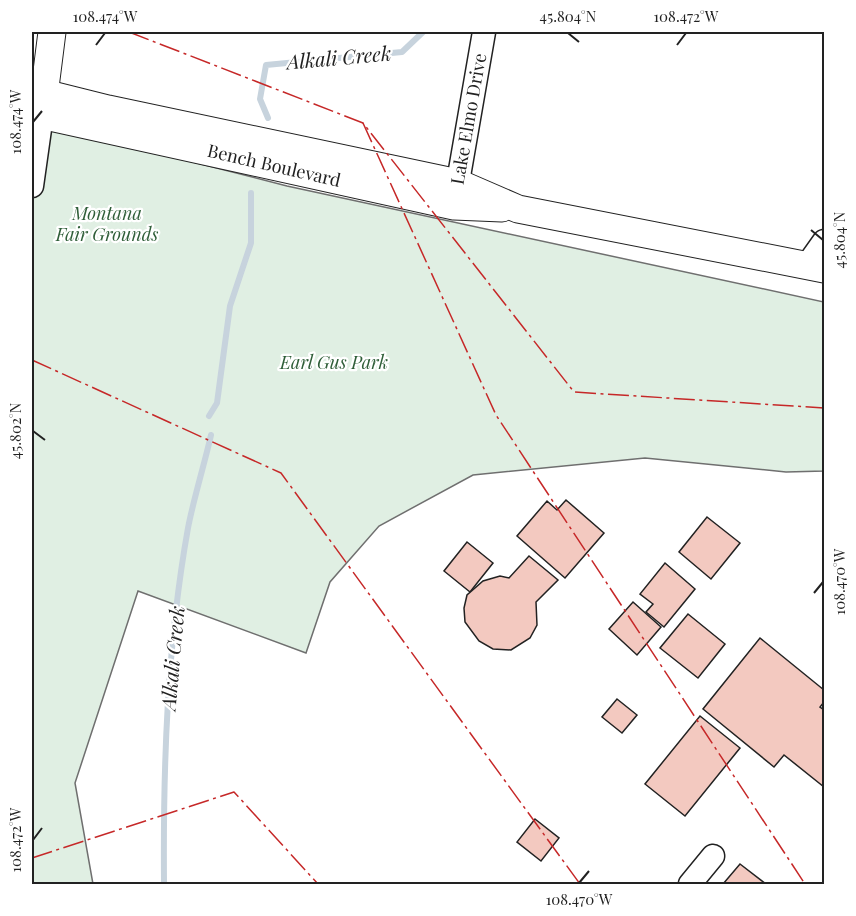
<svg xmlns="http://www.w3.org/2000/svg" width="856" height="916" font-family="'Playfair Display',serif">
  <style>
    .green { fill: #e0efe3; stroke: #6f6f6f; stroke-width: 1.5 }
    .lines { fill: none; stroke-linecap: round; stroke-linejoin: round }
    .stream { stroke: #c7d3dd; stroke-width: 6 }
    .building { fill: #f3c9c0; stroke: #222; stroke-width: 1.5 }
    .minor-casing { stroke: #222; stroke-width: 25 }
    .major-casing { stroke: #222; stroke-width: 29 }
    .minor { stroke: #fff; stroke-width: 22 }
    .major { stroke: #fff; stroke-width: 27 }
    .power { stroke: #c62828; stroke-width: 1.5; stroke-dasharray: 21 4.5 3 4.5; stroke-linecap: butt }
    .ticks { fill: none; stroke: #222; stroke-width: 2 }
    .labels { text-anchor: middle; stroke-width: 4.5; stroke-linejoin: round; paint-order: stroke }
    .street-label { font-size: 18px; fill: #222; stroke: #fff }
    .park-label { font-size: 18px; font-style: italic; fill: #2f5e38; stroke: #fff }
    .water-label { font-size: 20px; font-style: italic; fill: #222; stroke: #fff }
    .neatline { fill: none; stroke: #222; stroke-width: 2 }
    .ticks-label { font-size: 15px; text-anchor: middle; fill: #222 }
  </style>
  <rect width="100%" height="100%" fill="#fff"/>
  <path class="green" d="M32,126L189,161L287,186L824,302V471L786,472L645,458L473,475L379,526L330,582L306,653L138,591L75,783L93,884H32Z"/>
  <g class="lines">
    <g class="stream">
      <path d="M268,118L260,99L266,65L402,52L423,32"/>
      <path d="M209,416L217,403L230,306L251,243V193"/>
      <path d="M164,884C163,766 167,645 188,528C194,497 204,466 211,435"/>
    </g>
  </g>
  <g class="building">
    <path d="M566,500L604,533L565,578L517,536L547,501L557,510Z"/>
    <path d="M707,517L740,543L711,579L679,552Z"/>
    <path d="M467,542L493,563L470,592L444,571Z"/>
    <path d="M529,556L558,580L536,602L537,625L530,638L511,650L493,649L479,641L465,622L464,608L467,595L483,581L500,576L509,578Z"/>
    <path d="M665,563L695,589L664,627L646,612L653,604L640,594Z"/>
    <path d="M633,602L661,627L637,655L609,629Z"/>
    <path d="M688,614L725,644L698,678L660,648Z"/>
    <path d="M760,638L824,690V702L820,707L824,710V787L784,755L774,767L703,709Z"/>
    <path d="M617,699L637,715L622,733L602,717Z"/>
    <path d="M700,716L740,748L685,816L645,784Z"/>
    <path d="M535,819L559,838L541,861L517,842Z"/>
    <path d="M740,864L766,884H723Z"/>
  </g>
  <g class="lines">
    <defs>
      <g id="minor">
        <path d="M32,186L42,115"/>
        <path d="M455,199L484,32"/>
        <path d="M807,265L824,241"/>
        <path d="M690,884L713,856"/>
      </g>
      <g id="major">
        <path d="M32,90L108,109L458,183L518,209L824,269"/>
        <path d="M42,111L52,32"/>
        <path d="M32,113L454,206L502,208"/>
      </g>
    </defs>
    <use href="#minor" class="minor-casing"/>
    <use href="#major" class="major-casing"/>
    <use href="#minor" class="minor"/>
    <use href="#major" class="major"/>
    <g class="power">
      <path d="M129,32L363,123L574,392L824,408"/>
      <path d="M363,123L496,415L805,884"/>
      <path d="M32,360L281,473L580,884"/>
      <path d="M32,858L234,792L318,884"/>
    </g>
  </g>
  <path class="ticks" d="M568,33L579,42M96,45L105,33M677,45L686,33M33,122L42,111M811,230L823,240M33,431L45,440M814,593L823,582M33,840L42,828M579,883L589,871"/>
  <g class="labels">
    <g class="street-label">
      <text transform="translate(469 119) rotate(-80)" y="6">Lake Elmo Drive</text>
      <text transform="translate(274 166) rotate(13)" y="6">Bench Boulevard</text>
    </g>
    <g class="park-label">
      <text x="107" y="220">Montana<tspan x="107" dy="21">Fair Grounds</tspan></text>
      <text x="334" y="369">Earl Gus Park</text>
    </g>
    <g class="water-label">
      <text transform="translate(339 58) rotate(-5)" y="7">Alkali Creek</text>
      <text transform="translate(173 658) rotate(-85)" y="7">Alkali Creek</text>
    </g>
  </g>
  <rect width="856" height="916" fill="none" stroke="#ffffff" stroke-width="66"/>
  <rect x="33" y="33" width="790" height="850" class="neatline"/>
  <g class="ticks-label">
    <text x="105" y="22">108.474°W</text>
    <text x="568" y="22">45.804°N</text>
    <text x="686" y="22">108.472°W</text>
    <text transform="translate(16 122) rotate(-90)" y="5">108.474°W</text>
    <text transform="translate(840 240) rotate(-90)" y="5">45.804°N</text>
    <text transform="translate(16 431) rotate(-90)" y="5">45.802°N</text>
    <text transform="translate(840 582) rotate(-90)" y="5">108.470°W</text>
    <text transform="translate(16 840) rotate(-90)" y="5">108.472°W</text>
    <text x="579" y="905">108.470°W</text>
  </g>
</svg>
